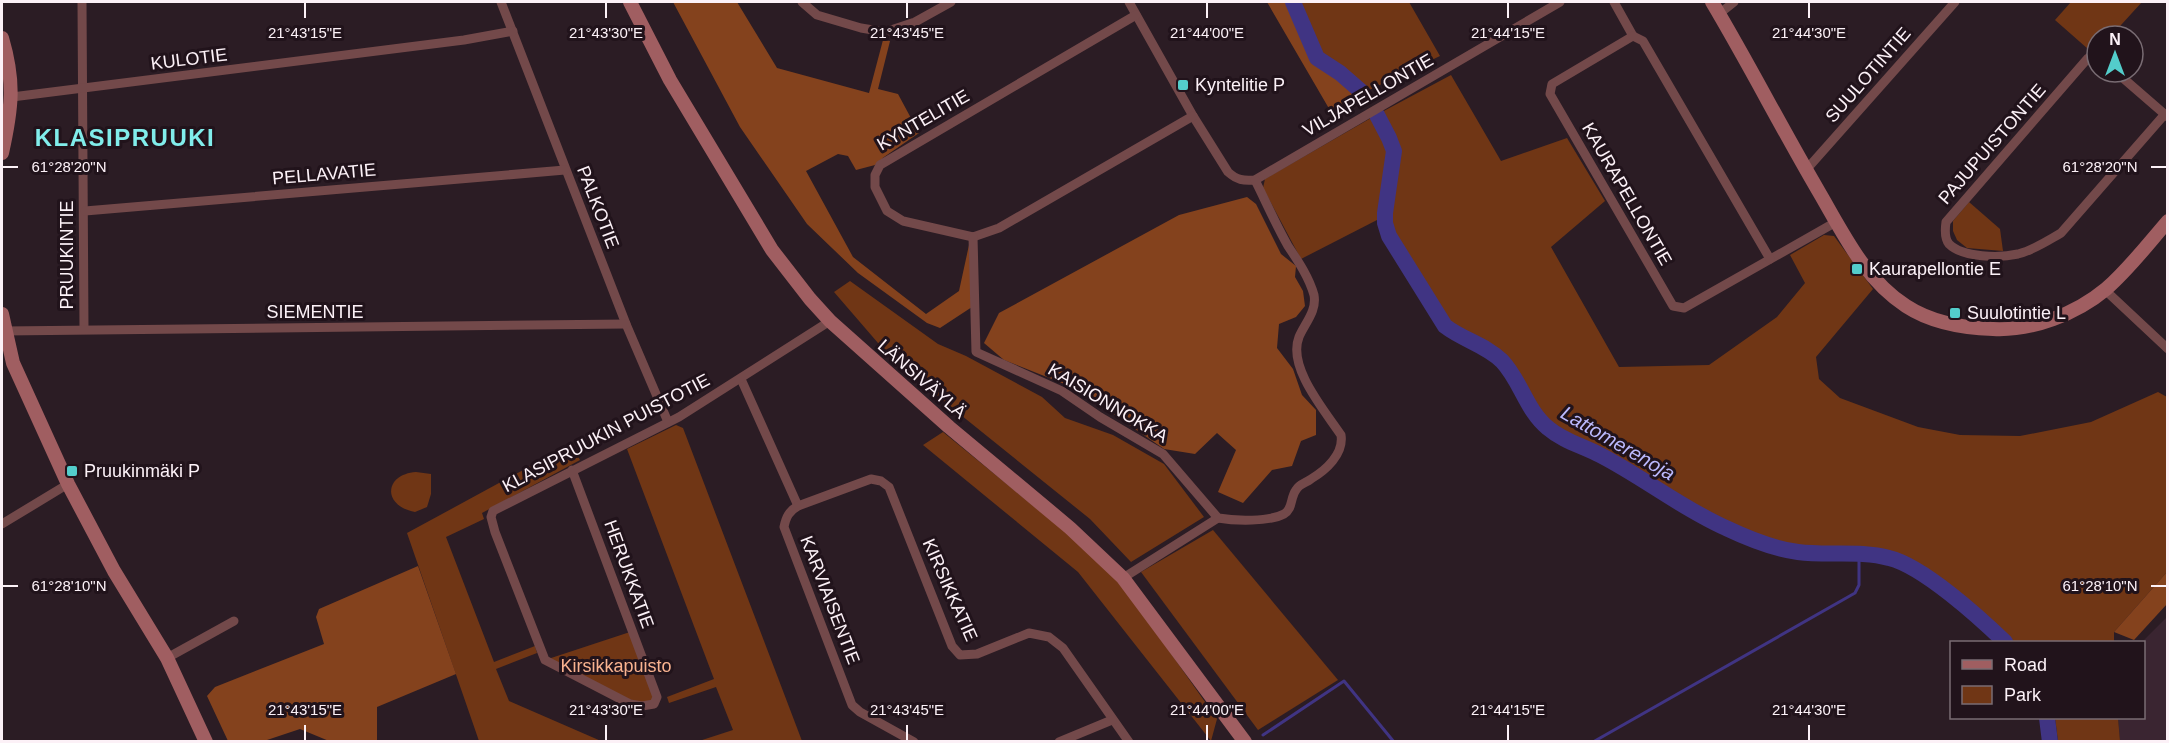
<svg xmlns="http://www.w3.org/2000/svg" width="2169" height="743" font-family="Arial,sans-serif">
  <style>
    .built { fill: #3a2531 }
    .green { fill: #703615 }
    .forest { fill: #84421d }
    .lines { fill: none; stroke-linecap: round; stroke-linejoin: round }
    .stream { stroke: #403483; stroke-width: 3 }
    .river { stroke: #403483; stroke-width: 16 }
    .street { stroke: #73494a; stroke-width: 9 }
    .secondary { stroke: #a05e61; stroke-width: 14 }
    .ticks { fill: none; stroke: #fcf1f7; stroke-width: 2 }
    .poi-dot { fill: #53cdcb; stroke: #21131b; stroke-width: 2 }
    .labels { text-anchor: middle; stroke-width: 6; stroke-linejoin: round; paint-order: stroke }
    .street-label { font-size: 18px; fill: #fcf1f7; stroke: #21131b }
    .poi-label { font-size: 18px; fill: #fcf1f7; stroke: #21131b; text-anchor: start }
    .park-label { font-size: 18px; fill: #f9b390; stroke: #21131b }
    .water-label { font-size: 20px; font-style: italic; fill: #bbb9fd; stroke: #21131b }
    .district-label { font-size: 24px; font-weight: bold; letter-spacing: 1.5px; fill: #81edeb; stroke: #21131b }
    .ticks-label { font-size: 15px; text-anchor: middle; fill: #fcf1f7; stroke: #21131b; stroke-width: 6; stroke-linejoin: round; paint-order: stroke }
  </style>
  <rect width="100%" height="100%" fill="#2b1c24"/>
  <path class="built" d="M2167,617V741H2120L2118,718H2144L2142,642Z"/>
  <g class="green">
    <path d="M1293,2H1409L1440,56L1363,93L1340,73L1317,58Z"/>
    <path d="M2071,2H2142L2111,36H2097V49H2088L2055,20Z"/>
    <path d="M1451,75L1501,161L1567,138L1605,201L1551,247L1619,367L1709,365L1777,317L1805,283L1790,255L1824,235L1834,236L1873,289L1816,357L1819,379L1840,398L1918,427L1960,435L2020,436L2091,422L2158,392L2167,397V572L2114,632V642H2014C1982,609 1927,563 1882,551C1852,549 1820,552 1791,546C1724,531 1658,485 1600,450C1582,439 1560,436 1545,419C1529,402 1524,378 1508,362C1493,346 1471,341 1454,328C1433,312 1402,254 1390,229C1387,203 1400,178 1397,153C1395,138 1387,126 1380,113Z"/>
    <path d="M1371,118L1385,141L1389,152L1377,220L1301,259L1263,188L1265,179Z"/>
    <path d="M1969,202L2000,229L2003,251L1967,248L1957,240L1953,231V221Z"/>
    <path d="M850,281L938,344L966,356L1042,397L1065,418L1113,435L1164,464L1204,517L1131,562L1090,519L941,399L878,343L834,292Z"/>
    <path d="M676,425L683,428L802,741H699L733,730L716,687L669,703L667,697L714,679L627,449Z"/>
    <path d="M943,432L1080,544L1113,576L1136,604L1217,719L1211,741L1078,572L923,445Z"/>
    <path d="M571,444L580,460L482,513L484,519L446,537L494,662L535,646L537,653L496,669L509,701L601,741H479L407,533Z"/>
    <path d="M416,472L431,474V494L427,507L415,512C381,505 385,474 416,472Z"/>
    <path d="M1213,530L1338,680L1258,730L1141,572Z"/>
    <path d="M633,631L657,697L654,704L638,706L545,660Z"/>
    <path d="M2055,718H2118L2120,741H2058Z"/>
  </g>
  <g class="forest">
    <path d="M673,2H737L777,68L869,93L883,40L890,41L878,89L898,94L919,133L884,157L875,165L856,170L848,156L838,154L806,171L853,257L926,314L959,291L969,245L972,307L940,328L927,323L858,273L807,224L740,127Z"/>
    <path d="M1267,2H1293L1317,58L1340,73L1363,93L1331,112Z"/>
    <path d="M1247,197L1256,204L1281,254L1296,266L1295,277L1303,291L1305,306L1296,317L1279,324L1277,348L1293,369L1302,395L1316,410V435L1301,441L1292,466L1272,470L1243,503L1218,492L1236,450L1217,433L1195,454L1164,449L1077,389L1004,360L984,343L999,313L1179,215Z"/>
    <path d="M418,566L456,674L377,707V741H329L300,729L264,741H228L207,696L215,687L324,644L316,617L319,609Z"/>
    <path d="M2167,572V604L2134,640L2114,632Z"/>
  </g>
  <g class="lines">
    <g class="stream">
      <path d="M1263,735L1344,681L1394,742"/>
      <path d="M1593,742L1855,593L1859,585V555"/>
    </g>
    <g class="river">
      <path d="M1293,2L1317,58L1340,73L1363,93"/>
      <path d="M1377,115L1389,138L1394,151L1385,213V223L1389,236L1445,326C1463,340 1486,345 1502,361C1521,381 1526,410 1548,428C1563,441 1583,446 1600,455C1643,477 1681,508 1726,528C1747,538 1775,549 1798,552C1828,556 1860,550 1889,558C1923,566 1980,618 2005,642"/>
      <path d="M2047,718L2050,742"/>
    </g>
    <g class="street">
      <path d="M82,2L84,329"/>
      <path d="M501,2L626,324L668,422"/>
      <path d="M802,2L817,15L861,28L885,32L915,22L951,2"/>
      <path d="M1129,2L1193,116L1228,172C1237,180 1243,181 1255,180L1560,2"/>
      <path d="M1614,2L1633,36L1552,84L1550,94L1673,306L1684,308L1836,222"/>
      <path d="M1719,14L1734,2"/>
      <path d="M1136,15L880,165L875,175V187L887,211L903,221L973,237L999,228L1193,116"/>
      <path d="M1633,36L1643,41L1770,259"/>
      <path d="M2097,56L2093,55L2088,58L1946,222C1945,229 1944,238 1949,244C1963,258 2000,258 2018,254C2034,250 2047,241 2061,233L2165,114"/>
      <path d="M2116,72L2168,117"/>
      <path d="M12,97L464,40L513,31"/>
      <path d="M1806,170L1955,2"/>
      <path d="M85,211L565,170"/>
      <path d="M973,237L976,352L1062,391L1100,417L1163,454L1218,518C1235,521 1269,522 1284,514C1293,509 1290,498 1296,490C1299,484 1306,483 1311,479C1326,470 1344,454 1341,435C1325,411 1287,367 1299,337C1305,323 1317,311 1314,295C1309,277 1298,261 1288,246C1276,225 1266,202 1255,180"/>
      <path d="M2105,290L2168,349"/>
      <path d="M4,331L626,324"/>
      <path d="M741,379L798,506"/>
      <path d="M572,470L657,697L654,704L642,706L630,704L545,660L495,532L491,517L493,511L679,417L830,321"/>
      <path d="M2,524L68,484"/>
      <path d="M1123,578L1218,518"/>
      <path d="M167,658L234,621"/>
      <path d="M914,742L860,712L852,705L784,527C786,517 789,511 798,506L871,479L881,481L889,487L952,646L960,655L977,654L1029,633L1049,637L1063,648L1129,742"/>
      <path d="M1059,742L1112,720"/>
    </g>
    <g class="secondary">
      <path d="M630,2L670,80L772,250L810,299L830,321L949,427L1070,528L1123,578L1245,742"/>
      <path d="M1712,2C1749,64 1782,129 1819,192C1843,233 1865,280 1906,306C1932,323 1963,328 1993,329C2032,331 2076,314 2106,289C2129,269 2148,244 2168,221"/>
      <path d="M2,38C15,82 12,108 2,153"/>
      <path d="M2,314L13,363L68,484L114,571L167,658L206,742"/>
    </g>
  </g>
  <path class="ticks" d="M305,3V18M606,3V18M907,3V18M1207,3V18M1508,3V18M1809,3V18M3,167H18M2151,167H2166M3,586H18M2151,586H2166M305,725V740M606,725V740M907,725V740M1207,725V740M1508,725V740M1809,725V740"/>
  <g class="poi-dot">
    <rect x="1177" y="79" width="12" height="12" rx="3"/>
    <rect x="1851" y="263" width="12" height="12" rx="3"/>
    <rect x="1949" y="307" width="12" height="12" rx="3"/>
    <rect x="66" y="465" width="12" height="12" rx="3"/>
  </g>
  <g class="labels">
    <g class="street-label">
      <text transform="translate(189 59) rotate(-7)" y="6">KULOTIE</text>
      <text transform="translate(1868 75) rotate(-49)" y="6">SUULOTINTIE</text>
      <text transform="translate(1368 95) rotate(-30)" y="6">VILJAPELLONTIE</text>
      <text transform="translate(923 120) rotate(-30)" y="6">KYNTELITIE</text>
      <text transform="translate(1992 144) rotate(-49)" y="6">PAJUPUISTONTIE</text>
      <text transform="translate(324 174) rotate(-5)" y="6">PELLAVATIE</text>
      <text transform="translate(1627 194) rotate(60)" y="6">KAURAPELLONTIE</text>
      <text transform="translate(598 207) rotate(69)" y="6">PALKOTIE</text>
      <text transform="translate(67 255) rotate(-90)" y="6">PRUUKINTIE</text>
      <text x="315" y="318">SIEMENTIE</text>
      <text transform="translate(922 379) rotate(41)" y="6">LÄNSIVÄYLÄ</text>
      <text transform="translate(1108 403) rotate(31)" y="6">KAISIONNOKKA</text>
      <text transform="translate(606 433) rotate(-28)" y="6">KLASIPRUUKIN PUISTOTIE</text>
      <text transform="translate(629 574) rotate(70)" y="6">HERUKKATIE</text>
      <text transform="translate(950 590) rotate(66)" y="6">KIRSIKKATIE</text>
      <text transform="translate(830 600) rotate(69)" y="6">KARVIAISENTIE</text>
    </g>
    <g class="poi-label">
      <text x="1195" y="91">Kyntelitie P</text>
      <text x="1869" y="275">Kaurapellontie E</text>
      <text x="1967" y="319">Suulotintie L</text>
      <text x="84" y="477">Pruukinmäki P</text>
    </g>
    <g class="park-label">
      <text x="616" y="672">Kirsikkapuisto</text>
    </g>
    <g class="water-label">
      <text transform="translate(1618 443) rotate(30)" y="7">Lattomerenoja</text>
    </g>
    <g class="district-label">
      <text x="125" y="146">KLASIPRUUKI</text>
    </g>
  </g>
  <g class="ticks-label">
    <text x="305" y="38">21°43'15"E</text>
    <text x="606" y="38">21°43'30"E</text>
    <text x="907" y="38">21°43'45"E</text>
    <text x="1207" y="38">21°44'00"E</text>
    <text x="1508" y="38">21°44'15"E</text>
    <text x="1809" y="38">21°44'30"E</text>
    <text x="69" y="172">61°28'20"N</text>
    <text x="2100" y="172">61°28'20"N</text>
    <text x="69" y="591">61°28'10"N</text>
    <text x="2100" y="591">61°28'10"N</text>
    <text x="305" y="715">21°43'15"E</text>
    <text x="606" y="715">21°43'30"E</text>
    <text x="907" y="715">21°43'45"E</text>
    <text x="1207" y="715">21°44'00"E</text>
    <text x="1508" y="715">21°44'15"E</text>
    <text x="1809" y="715">21°44'30"E</text>
  </g>
  <rect width="2169" height="743" fill="none" stroke="#fcf1f7" stroke-width="6"/>
  <rect x="1950" y="641" width="195" height="78" fill="#21131b" stroke="#796c73" stroke-width="1.5"/>
  <rect x="1962" y="660" width="30" height="9" fill="#a05e61" stroke="#796c73" stroke-width="1.5"/>
  <text x="2004" y="671" font-size="18" fill="#fcf1f7">Road</text>
  <rect x="1962" y="686" width="30" height="18" fill="#703615" stroke="#796c73" stroke-width="1.5"/>
  <text x="2004" y="701" font-size="18" fill="#fcf1f7">Park</text>
  <g transform="translate(2115 54)"><circle r="28" fill="#21131b" stroke="#796c73" stroke-width="1.5"/>
  <path d="M0-4.5L10 22L0 15L-10 22Z" fill="#53cdcb"/>
  <text y="-9" font-size="16" font-weight="bold" text-anchor="middle" fill="#fcf1f7">N</text>
  </g>
</svg>
